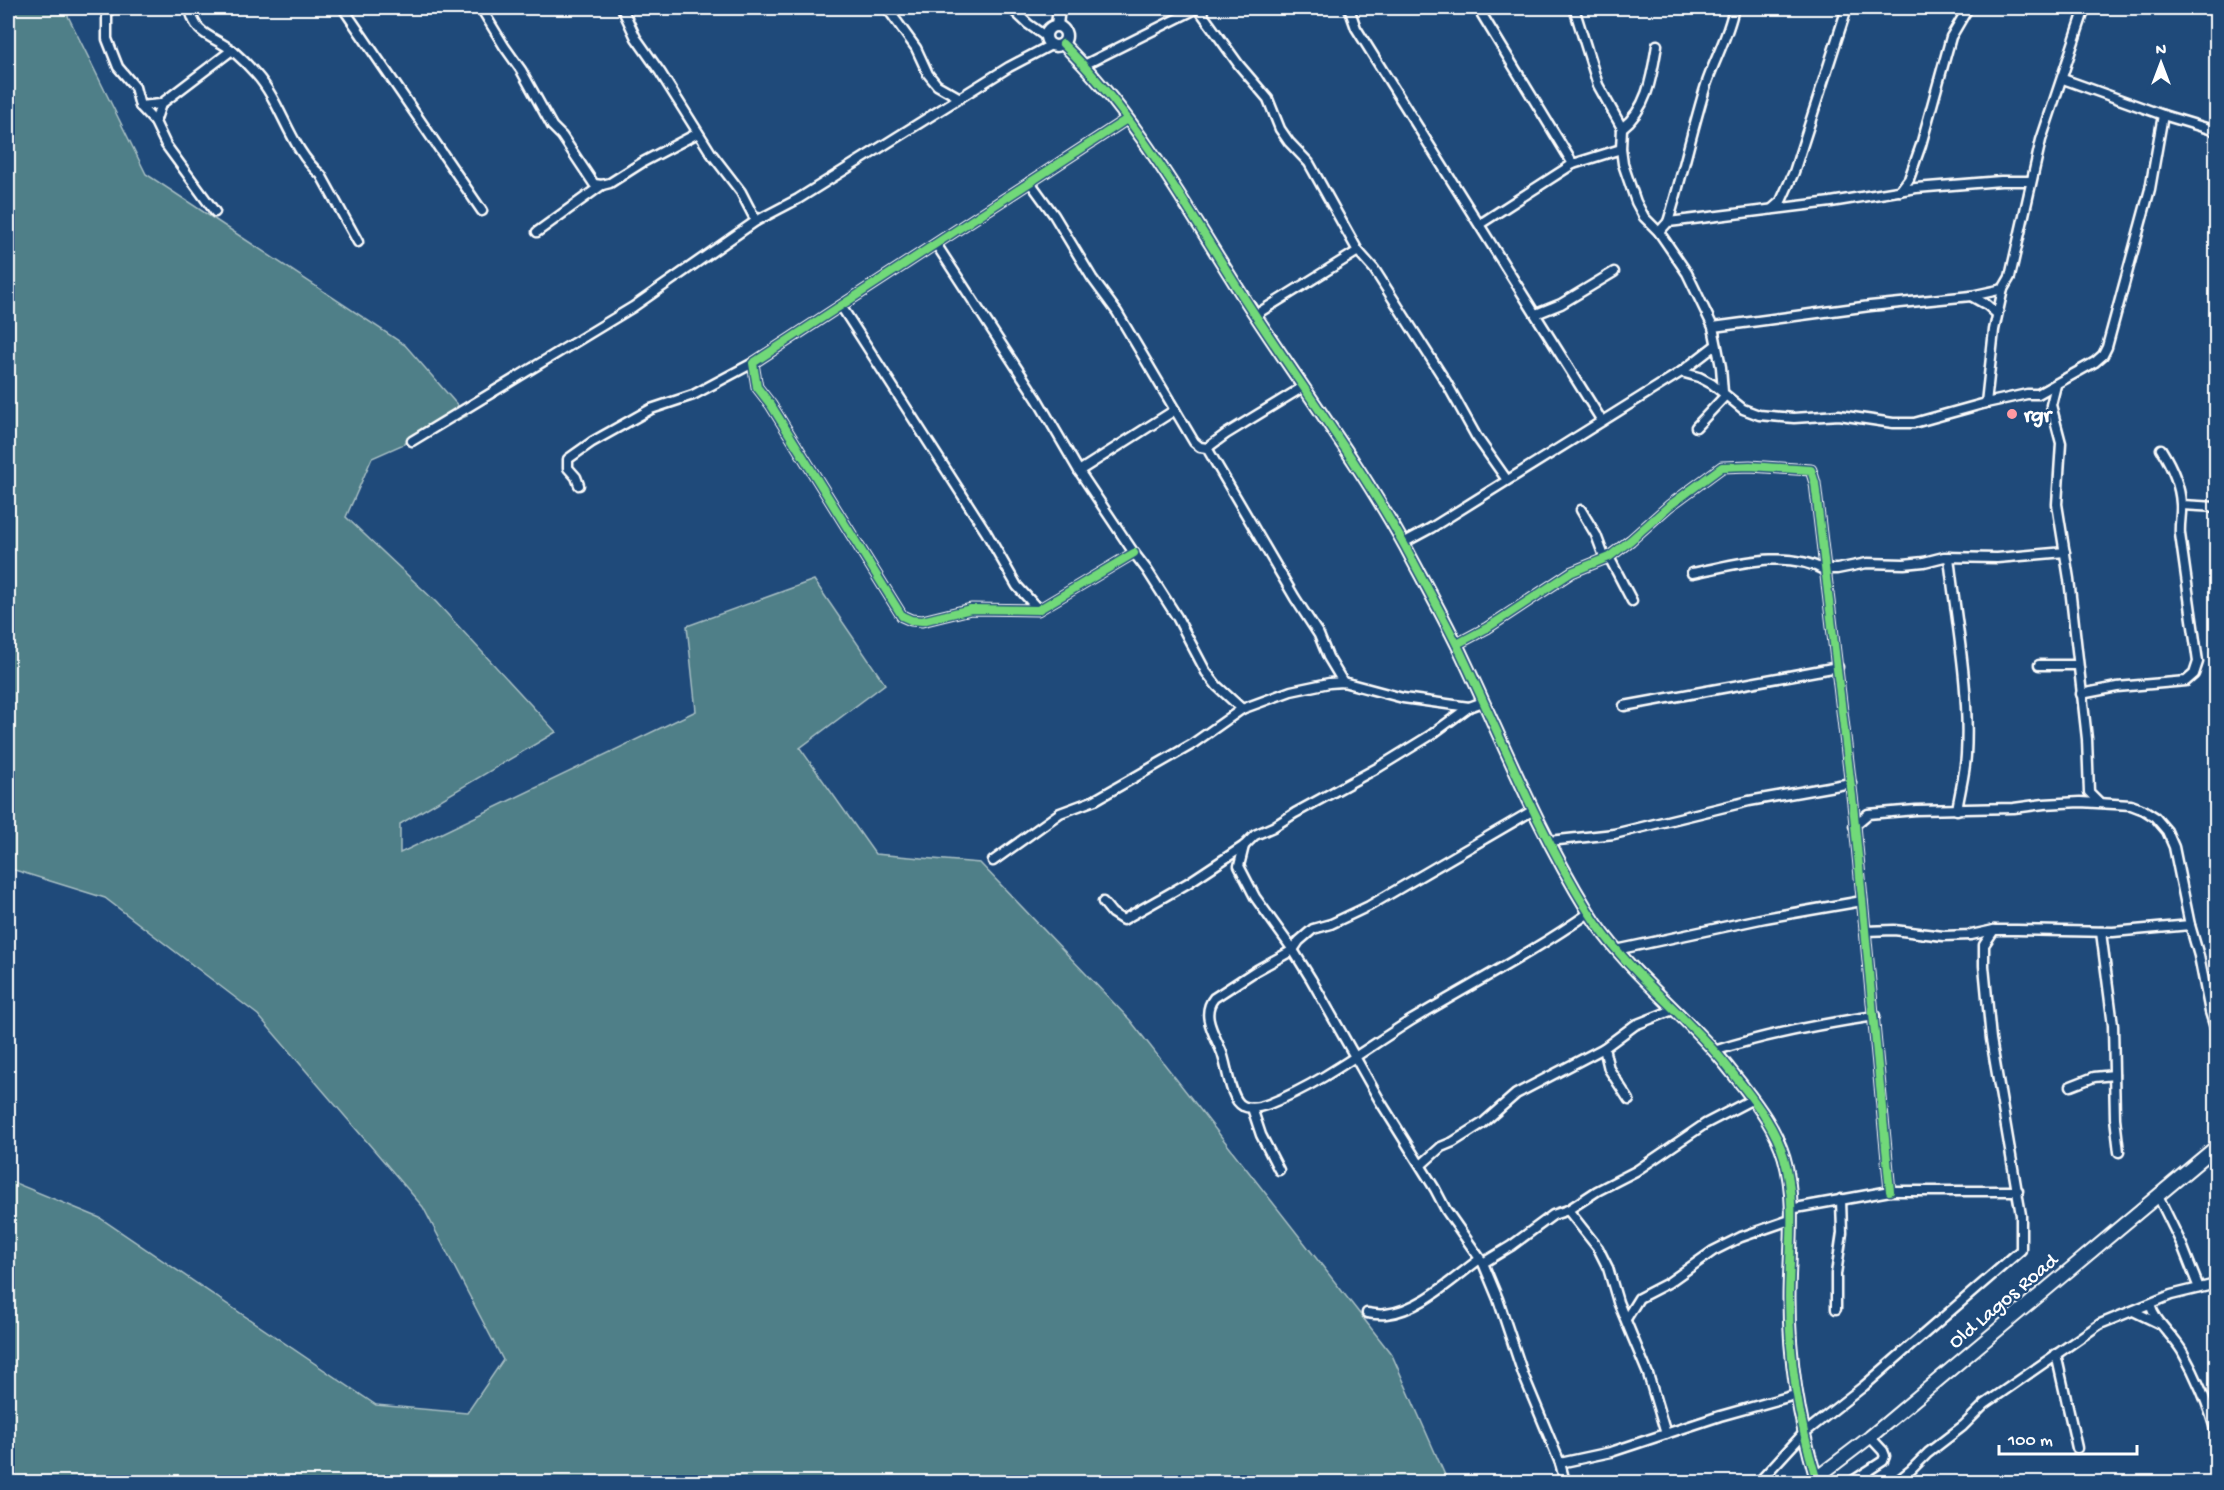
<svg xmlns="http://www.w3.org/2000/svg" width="2224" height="1490" font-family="'Gochi Hand',sans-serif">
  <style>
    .green { fill: #507f88; stroke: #a8bfc4; stroke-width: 1.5 }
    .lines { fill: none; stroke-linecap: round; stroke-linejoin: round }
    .minor-casing { stroke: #fff; stroke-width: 13 }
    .tertiary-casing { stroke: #fff; stroke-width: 15 }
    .primary-casing { stroke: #fff; stroke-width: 16 }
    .minor { stroke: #1f4a7a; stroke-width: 8 }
    .tertiary { stroke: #1f4a7a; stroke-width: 10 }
    .primary { stroke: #1f4a7a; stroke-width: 12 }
    .cycleway-casing { stroke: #1f4a7a; stroke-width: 11 }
    .cycleway { stroke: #71d979; stroke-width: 8 }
    .poi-dot { fill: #ff9aa2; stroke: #1f4a7a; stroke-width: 2 }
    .labels { text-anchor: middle; stroke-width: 4.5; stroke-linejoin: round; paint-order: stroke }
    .poi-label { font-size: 21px; font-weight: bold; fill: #fff; stroke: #1f4a7a; text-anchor: start }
    .street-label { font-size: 21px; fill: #fff; stroke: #1f4a7a }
  </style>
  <rect width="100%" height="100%" fill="#1f4a7a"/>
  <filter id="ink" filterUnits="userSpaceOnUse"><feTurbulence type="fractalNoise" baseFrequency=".0167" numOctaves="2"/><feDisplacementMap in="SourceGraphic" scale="12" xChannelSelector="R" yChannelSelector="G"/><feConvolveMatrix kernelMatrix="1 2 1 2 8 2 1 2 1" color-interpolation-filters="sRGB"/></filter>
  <g filter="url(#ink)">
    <path class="green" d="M8,8H64L146,174L405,345L467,416L372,458L346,517L436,602L556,732L400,824V853L696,711L687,626L814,580L885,684L800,748L875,854L980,863L1130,1020L1392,1355L1448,1482H8V1180L100,1218L376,1405L467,1413L503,1360L423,1207L258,1015L105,898L8,868Z"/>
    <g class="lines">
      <defs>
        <g id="minor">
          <path d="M190,8C195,37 213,35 233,51C241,58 249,66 256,74C282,103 290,149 321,175L358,242"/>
          <path d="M343,8L482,211"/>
          <path d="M481,8L504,46L521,70L552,126L562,136L594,184L602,185L610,183L643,162L698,133"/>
          <path d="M622,8L636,38L660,72L711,153L741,192L756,221L798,199L1009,67L1051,45"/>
          <path d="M887,8L916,48L928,74L937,85L960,98"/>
          <path d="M1011,8L1028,24L1045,36"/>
          <path d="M1198,8L1239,65L1268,99L1280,129L1289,142L1309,163L1358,251L1374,269L1446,382L1476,436L1507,480"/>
          <path d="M1349,8L1356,28L1602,421"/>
          <path d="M1478,8L1573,164"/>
          <path d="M1574,8L1598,85L1622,128L1621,149L1623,164L1636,202L1644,217L1659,232L1687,273L1713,327L1721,367L1723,392"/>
          <path d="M107,14V39L118,67L135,87L140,106L155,122"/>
          <path d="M1084,65L1198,8"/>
          <path d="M2063,79L2163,115L2216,131"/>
          <path d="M140,106L161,104"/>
          <path d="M1127,119L753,363L757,387L771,405L902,616L911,620L922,621L971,609L1038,610L1134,553"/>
          <path d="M1622,128C1648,108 1652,75 1657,45"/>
          <path d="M1030,182L1054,215L1092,278L1117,312L1194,442L1200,447L1207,448L1295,598L1319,635L1328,657L1343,682"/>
          <path d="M1900,191L1909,179L1921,145L1951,37L1968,8"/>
          <path d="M1772,209L1781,201L1794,172L1847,8"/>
          <path d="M215,212L166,145L155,122L161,104L232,50"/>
          <path d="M1668,222C1682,177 1692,130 1706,85C1715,58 1728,37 1734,8"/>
          <path d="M1480,224L1573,164L1621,149"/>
          <path d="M537,232L602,185"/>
          <path d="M1659,232L1668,222L1677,221L1831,202L1916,188L2001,181H2030"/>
          <path d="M936,244L1037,399L1079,471L1134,553L1147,570L1177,617L1206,672L1217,686L1242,709"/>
          <path d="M1971,296L1987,305L1997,314"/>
          <path d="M841,306L986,532L1017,586L1038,609"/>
          <path d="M1536,314L1561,304L1614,272"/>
          <path d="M1255,315L1358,251"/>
          <path d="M1713,327L1870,306L1971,296L2003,289"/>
          <path d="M1681,372L1699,377L1712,384L1743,409L1759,415L1794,418L1839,415L1893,423H1914L1986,403L2027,394H2038L2095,362L2103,355L2107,347L2150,189L2163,115"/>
          <path d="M2056,385L2051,405L2061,443L2057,504L2069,579L2087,739L2089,792L2099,802"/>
          <path d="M1986,403L1994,330L2003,289L2010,277L2041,140L2085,8"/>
          <path d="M1696,427L1725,396"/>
          <path d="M412,441L633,307L756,221"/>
          <path d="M1207,448L1226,434L1303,387"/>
          <path d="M1079,471L1175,410"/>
          <path d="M579,485L576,477L568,468V459L592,442L651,409L693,395L753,363"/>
          <path d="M2182,505L2216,507"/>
          <path d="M1581,510L1596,535L1605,559"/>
          <path d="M1403,543L1431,528L1681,372L1716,345"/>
          <path d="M1609,557L1632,601"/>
          <path d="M1949,557C1956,622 1970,689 1966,755C1965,773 1960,791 1957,810"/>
          <path d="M1825,569H1837L1867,563L1904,564L1924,562L1944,557L1997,558L2065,552"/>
          <path d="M1692,573C1734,565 1786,548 1826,571"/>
          <path d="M1457,644L1487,628L1572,572L1609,557L1631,540L1669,506L1722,467L1750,466L1811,470L1815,483L1853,804L1890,1191"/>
          <path d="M2039,665H2078"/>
          <path d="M2081,694L2117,687L2186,681L2194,674L2198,662L2180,534C2179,524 2182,513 2181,504C2180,484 2171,465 2161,449"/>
          <path d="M1624,706L1838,667"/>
          <path d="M1532,811L1369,906L1331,924L1313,929L1299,941L1293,950L1257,970L1214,998C1200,1015 1215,1035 1222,1053C1227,1066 1230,1100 1243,1106C1251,1110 1261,1107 1269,1104C1320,1084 1364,1050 1410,1021C1470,985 1532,953 1589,913"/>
          <path d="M1854,826L1868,814L1916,810L2014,808L2044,804L2080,802L2131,805L2144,810L2155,817L2167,831L2174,847L2190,925L2199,956L2210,1012L2216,1031"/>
          <path d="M1549,841L1614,834L1749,801L1851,783"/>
          <path d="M1244,846L1239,866L1255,897L1293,950L1311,979L1380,1101L1435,1189L1446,1210L1483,1263L1498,1299L1523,1374L1560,1463L1565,1482"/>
          <path d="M993,861L1060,813L1095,800L1191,745L1242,709L1291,691L1329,683L1343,682L1403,698L1469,707"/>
          <path d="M1103,902L1112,913L1123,920L1188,883L1244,846L1255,835L1273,827L1295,813L1379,767L1431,735L1469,707L1483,702"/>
          <path d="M1865,931L1894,930L1943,936L1971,935L1994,930H2017L2113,932L2190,925"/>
          <path d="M2101,932L2113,1025L2115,1118L2119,1152"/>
          <path d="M1616,950L1765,918L1862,901"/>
          <path d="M1604,1048L1609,1069L1629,1100"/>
          <path d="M1714,1051C1767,1034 1820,1024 1875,1016"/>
          <path d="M2071,1086L2094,1077L2114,1075"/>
          <path d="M1252,1108L1261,1135L1279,1170"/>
          <path d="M1421,1165L1441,1147L1453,1142L1483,1123L1516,1094L1604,1048L1635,1025L1673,1010"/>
          <path d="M2158,1196L2182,1245L2199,1288"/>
          <path d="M1790,1209L1890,1191H2018"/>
          <path d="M1568,1210L1598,1248L1608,1268L1618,1302L1648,1374L1666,1434"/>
          <path d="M1483,1263L1511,1246L1553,1215L1568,1210L1597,1191L1636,1171L1705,1124L1753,1099"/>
          <path d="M2150,1304C2155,1322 2172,1334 2182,1351C2195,1374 2210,1407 2216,1434"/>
          <path d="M1836,1309V1274L1842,1233L1841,1199"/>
          <path d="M2133,1311L2158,1323"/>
          <path d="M1367,1313C1373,1314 1380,1315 1386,1314C1421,1310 1452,1279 1480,1259"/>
          <path d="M1626,1319L1639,1298L1668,1283L1713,1251L1741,1237L1790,1220"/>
          <path d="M2056,1354L2077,1448"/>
          <path d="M1560,1463L1611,1452L1720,1416L1795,1395"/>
          <path d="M1865,1473L1873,1482"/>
          <path d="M1759,1482L1803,1434L1864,1386L2021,1250V1215L1991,1039L1984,966V945L1994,930"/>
          <path d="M1851,1482L1883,1461L1885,1456L1883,1451L1870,1437"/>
          <path d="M1896,1482L1911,1470L1928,1453L1963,1426L1985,1404L2100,1324L2171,1295L2216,1284"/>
        </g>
        <g id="tertiary">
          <path d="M1057,25L1059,8"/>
          <circle cx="1056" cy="36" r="10"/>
          <path d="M1063,44C1134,113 1184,203 1237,287C1292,374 1355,456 1405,546C1423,580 1442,614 1459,649C1501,737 1536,827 1588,911C1622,966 1674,1005 1716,1053C1725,1063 1733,1074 1742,1085C1759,1107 1776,1130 1784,1157C1797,1201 1789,1252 1789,1298C1789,1361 1798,1418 1816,1478"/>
        </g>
        <path id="primary" d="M1811,1482L1870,1437L2216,1147"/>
      </defs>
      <use href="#minor" class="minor-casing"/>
      <use href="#tertiary" class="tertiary-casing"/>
      <use href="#primary" class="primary-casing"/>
      <use href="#minor" class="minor"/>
      <use href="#tertiary" class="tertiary"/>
      <use href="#primary" class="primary"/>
      <defs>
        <g id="cycleway">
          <path d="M1063,44C1134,113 1184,203 1237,287C1292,374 1355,456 1405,546C1423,580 1442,614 1459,649C1501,737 1536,827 1588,911C1622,966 1674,1005 1716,1053C1725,1063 1733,1074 1742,1085C1759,1107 1776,1130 1784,1157C1797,1201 1789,1252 1789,1298C1789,1361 1798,1418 1816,1478"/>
          <path d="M1127,119L753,363L757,387L771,405L902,616L911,620L922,621L971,609L1038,610L1134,553"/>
          <path d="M1457,644L1487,628L1572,572L1609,557L1631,540L1669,506L1722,467L1750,466L1811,470L1815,483L1853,804L1890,1191"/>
        </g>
      </defs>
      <use href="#cycleway" class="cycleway-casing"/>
      <use href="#cycleway" class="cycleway"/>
    </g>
  </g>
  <circle class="poi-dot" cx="2012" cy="414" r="6"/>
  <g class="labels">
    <g class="poi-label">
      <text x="2024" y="421">rgr</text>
    </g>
    <g class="street-label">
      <text transform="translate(2002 1300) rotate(-40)" y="7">Old Lagos Road</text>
    </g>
  </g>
  <rect width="2224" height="1490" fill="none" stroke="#1f4a7a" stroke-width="30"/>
  <rect x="15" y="15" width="2194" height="1460" fill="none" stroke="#fff" stroke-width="2" filter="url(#ink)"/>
  <g transform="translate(2161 63)" stroke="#1f4a7a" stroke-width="4.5" paint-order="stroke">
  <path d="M0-4.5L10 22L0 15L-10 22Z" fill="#ffffff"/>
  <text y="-9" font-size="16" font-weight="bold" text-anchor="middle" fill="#ffffff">N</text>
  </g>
  <path d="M1999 1445v9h138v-9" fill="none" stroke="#ffffff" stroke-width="3"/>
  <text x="2008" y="1445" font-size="18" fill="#ffffff" stroke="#1f4a7a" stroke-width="4.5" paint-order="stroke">100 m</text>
</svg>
